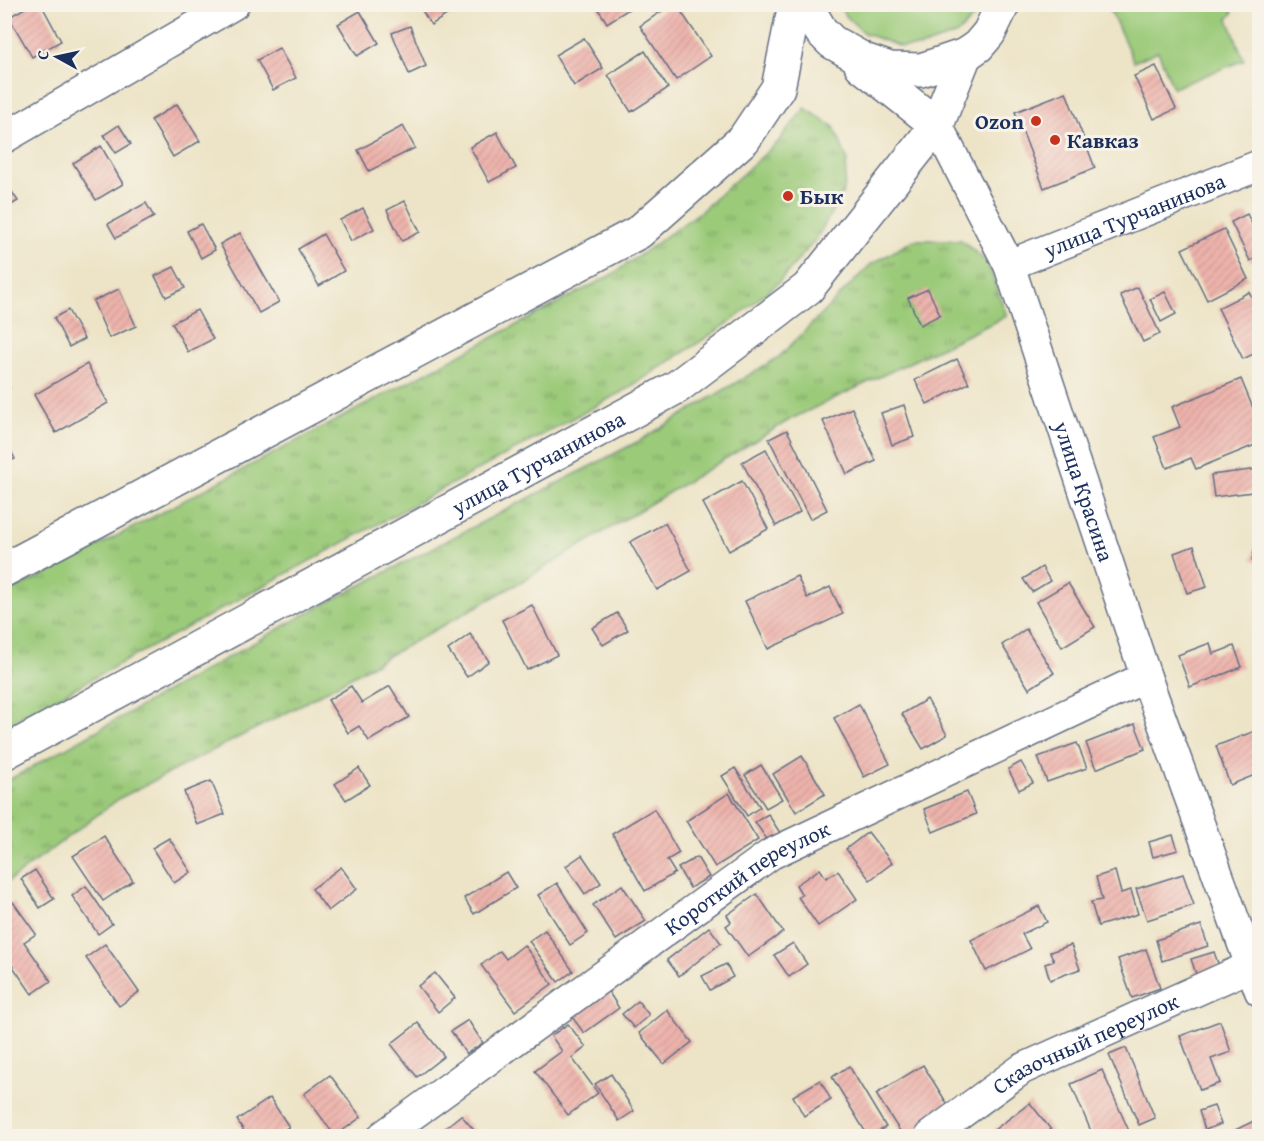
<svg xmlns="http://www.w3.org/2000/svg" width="1264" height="1141" font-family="'Gentium Book Plus',serif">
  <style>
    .grass { fill: #9bca79; stroke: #5b7c6c; stroke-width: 1.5 }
    .park { fill: url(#park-tufts); stroke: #5b7c6c; stroke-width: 1.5 }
    .building { fill: url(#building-hatch) }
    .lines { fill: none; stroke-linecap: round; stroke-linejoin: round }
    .street-casing { stroke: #646e83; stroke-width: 33 }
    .secondary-casing { stroke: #646e83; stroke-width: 36 }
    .street { stroke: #fff; stroke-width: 30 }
    .secondary { stroke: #fff; stroke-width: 33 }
    .poi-dot { fill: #c8321e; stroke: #f7f3e8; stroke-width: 2 }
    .labels { text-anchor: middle; stroke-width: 6; stroke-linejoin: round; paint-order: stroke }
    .poi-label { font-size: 22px; font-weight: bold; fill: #1b2f5e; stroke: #f7f3e8; text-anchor: start }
    .street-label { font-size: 22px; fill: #1b2f5e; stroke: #f7f3e8 }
  </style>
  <defs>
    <pattern id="park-tufts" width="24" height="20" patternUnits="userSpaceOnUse" patternTransform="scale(1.5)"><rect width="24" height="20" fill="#9bca79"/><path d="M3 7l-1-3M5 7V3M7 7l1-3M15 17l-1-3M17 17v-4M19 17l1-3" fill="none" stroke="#7ea466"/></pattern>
    <pattern id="building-hatch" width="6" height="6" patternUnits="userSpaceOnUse" patternTransform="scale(1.5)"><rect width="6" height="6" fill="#edb3ab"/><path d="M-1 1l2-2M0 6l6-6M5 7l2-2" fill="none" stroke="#cb9a96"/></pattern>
  </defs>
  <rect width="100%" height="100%" fill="#f7f3e8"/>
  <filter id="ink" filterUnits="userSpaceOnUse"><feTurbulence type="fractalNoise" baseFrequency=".0167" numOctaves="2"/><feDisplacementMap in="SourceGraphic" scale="12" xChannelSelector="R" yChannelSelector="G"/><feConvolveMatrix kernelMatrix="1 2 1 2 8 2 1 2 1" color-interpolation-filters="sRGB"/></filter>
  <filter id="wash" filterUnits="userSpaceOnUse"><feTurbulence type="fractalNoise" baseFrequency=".008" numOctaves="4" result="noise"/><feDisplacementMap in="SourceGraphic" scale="24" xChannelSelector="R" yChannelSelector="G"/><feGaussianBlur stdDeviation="1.35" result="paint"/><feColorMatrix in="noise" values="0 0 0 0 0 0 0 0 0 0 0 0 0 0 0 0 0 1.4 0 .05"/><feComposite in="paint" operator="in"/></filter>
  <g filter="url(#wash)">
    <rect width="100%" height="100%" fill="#ede4c7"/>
    <g class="grass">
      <path d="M839,5H983L981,10L957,34L920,47H901L864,33L845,15Z"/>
      <path d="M1108,5H1229L1233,13L1228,19L1244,60L1173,88L1158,51L1134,62Z"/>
    </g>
    <g class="park">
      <path d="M805,108L834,127L847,159L844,190L817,238L779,282L732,321L627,389L5,726V595L613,274L700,212L778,142Z"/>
      <path d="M914,240H961L987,262L1007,316L791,419L517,584L288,712L120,798L5,884V782L309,612L639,441L779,357L870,265Z"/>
    </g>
    <g id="blocks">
      <g class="building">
        <path d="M32,4H41L61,41L32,57L9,17Z"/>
        <path d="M418,4H449L453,11L431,25Z"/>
        <path d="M595,4H627L629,9L607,23Z"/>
        <path d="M648,4H664L653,12Z"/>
        <path d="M672,4H676L711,56L676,80L640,26Z"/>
        <path d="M1260,7V21H1259L1254,9Z"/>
        <path d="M360,11L379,43L357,56L338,24Z"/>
        <path d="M410,26L426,66L409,74L392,33Z"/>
        <path d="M584,38L603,68L574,86L555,55Z"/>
        <path d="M279,48L296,78L273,90L257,60Z"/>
        <path d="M645,51L668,88L631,112L608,75Z"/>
        <path d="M1156,66L1176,109L1154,119L1134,76Z"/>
        <path d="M1066,92L1095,168L1044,188L1015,112Z"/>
        <path d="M177,104L200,141L173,157L151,120Z"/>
        <path d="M119,125L131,144L116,153L104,135Z"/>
        <path d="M403,126L415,148L369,171L358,150Z"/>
        <path d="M497,132L516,168L489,182L470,147Z"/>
        <path d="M101,146L123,184L96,200L73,163Z"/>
        <path d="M10,189L18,201L4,209V192Z"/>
        <path d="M405,201L420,232L402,241L387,210Z"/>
        <path d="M146,203L154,217L116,238L108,224Z"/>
        <path d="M363,208L374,229L351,241L340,220Z"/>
        <path d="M1247,214L1260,240V256L1250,261L1231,222Z"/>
        <path d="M201,224L215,250L201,258L187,231Z"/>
        <path d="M1224,229L1248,279L1207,300L1182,249Z"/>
        <path d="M240,233L279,302L259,313L220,244Z"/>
        <path d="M323,234L344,271L319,286L298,249Z"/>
        <path d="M174,267L185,288L166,297L155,276Z"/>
        <path d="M1138,287L1160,334L1143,342L1120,295Z"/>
        <path d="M119,289L136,326L109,338L93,301Z"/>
        <path d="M928,289L940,315L920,325L908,298Z"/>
        <path d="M1165,292L1176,314L1161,322L1150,299Z"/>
        <path d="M1249,292L1260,313V351L1243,359L1218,308Z"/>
        <path d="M68,310L84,339L69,347L54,318Z"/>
        <path d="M197,310L213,339L188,352L172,323Z"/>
        <path d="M957,359L969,383L927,404L915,380Z"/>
        <path d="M87,364L108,403L56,433L34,395Z"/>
        <path d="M4,378L10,388L4,391Z"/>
        <path d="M1241,379L1260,425V443L1196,469L1191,458L1167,468L1154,437L1180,427L1172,407Z"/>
        <path d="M904,405L914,437L892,445L881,413Z"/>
        <path d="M852,408L876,461L847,474L823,421Z"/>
        <path d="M787,430L827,510L810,519L769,439Z"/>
        <path d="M4,438L15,459L4,464Z"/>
        <path d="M766,449L800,512L776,526L742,462Z"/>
        <path d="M1258,469L1260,491L1214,497L1211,475Z"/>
        <path d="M742,481L768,529L729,551L703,503Z"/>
        <path d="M665,523L691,571L657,590L630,542Z"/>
        <path d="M1259,531H1260V562L1252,560Z"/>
        <path d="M1194,546L1207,587L1187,593L1174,553Z"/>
        <path d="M1042,567L1050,581L1032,592L1023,579Z"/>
        <path d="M797,576L807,598L830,587L843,614L768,649L745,601Z"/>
        <path d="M1068,583L1095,627L1062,647L1036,602Z"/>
        <path d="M532,605L557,655L527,670L502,620Z"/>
        <path d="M617,613L628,630L603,645L592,628Z"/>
        <path d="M1026,629L1054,673L1029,689L1002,645Z"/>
        <path d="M470,634L489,661L467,677L448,650Z"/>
        <path d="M1210,643L1213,654L1234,646L1242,667L1190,687L1178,655Z"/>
        <path d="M351,686L362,703L390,686L409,717L369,741L359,726L348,733L328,700Z"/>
        <path d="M927,699L947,735L923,749L902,714Z"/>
        <path d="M859,704L890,764L864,777L834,718Z"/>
        <path d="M1135,724L1145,749L1096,769L1086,743Z"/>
        <path d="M1260,729V773L1230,785L1216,746Z"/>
        <path d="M1077,743L1087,768L1047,782L1038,757Z"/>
        <path d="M802,756L825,794L796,812L773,774Z"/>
        <path d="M1021,762L1033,783L1019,790L1008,769Z"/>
        <path d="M761,765L782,799L766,808L745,775Z"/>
        <path d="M359,768L370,785L346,800L335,784Z"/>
        <path d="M735,768L760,807L747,816L722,776Z"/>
        <path d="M211,781L225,814L197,825L184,792Z"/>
        <path d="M967,792L976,814L933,832L924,809Z"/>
        <path d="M729,793L758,840L715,867L686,821Z"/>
        <path d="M654,809L679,853L667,860L675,873L645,891L612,834Z"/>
        <path d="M768,814L782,836L770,844L755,822Z"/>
        <path d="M868,832L892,863L870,880L846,849Z"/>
        <path d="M1173,835L1178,850L1153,857L1149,842Z"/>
        <path d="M104,836L133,881L103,901L73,856Z"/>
        <path d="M169,838L191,872L174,883L152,848Z"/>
        <path d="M582,855L601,883L585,894L566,866Z"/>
        <path d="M697,857L709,877L690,888L678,868Z"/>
        <path d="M341,867L357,889L328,911L312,889Z"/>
        <path d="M820,869L826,878L838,871L857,899L818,926L798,897L802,895L796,885Z"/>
        <path d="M35,870L54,899L40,908L21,879Z"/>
        <path d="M1115,871L1121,893L1131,890L1138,914L1098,926L1091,902L1102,900L1096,877Z"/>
        <path d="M506,872L516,888L474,914L464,898Z"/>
        <path d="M1183,874L1194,905L1147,920L1136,889Z"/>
        <path d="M557,883L588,933L570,945L538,895Z"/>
        <path d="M622,885L646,921L616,940L593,905Z"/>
        <path d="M86,886L112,924L98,934L72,896Z"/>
        <path d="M757,894L783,932L748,957L726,926L731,922L727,915Z"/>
        <path d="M13,902L36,934L24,942L51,981L32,994L4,954V950L9,947L4,941V908Z"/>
        <path d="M1039,906L1047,922L1022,934L1030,949L986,971L971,940Z"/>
        <path d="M1201,925L1208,946L1162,961L1156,940Z"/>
        <path d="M709,927L721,943L679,976L667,960Z"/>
        <path d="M545,930L573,971L558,982L529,941Z"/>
        <path d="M793,943L807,964L789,977L774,955Z"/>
        <path d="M105,944L139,992L119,1006L86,958Z"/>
        <path d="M524,945L552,984L515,1011L481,965L500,951L506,959Z"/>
        <path d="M1071,945L1080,969L1050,980L1045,964L1054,961L1050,952Z"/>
        <path d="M1146,949L1160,988L1132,998L1118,959Z"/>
        <path d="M1214,952L1219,966L1196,974L1191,959Z"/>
        <path d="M726,964L733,977L710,990L702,976Z"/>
        <path d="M435,973L455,998L438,1012L418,986Z"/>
        <path d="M608,991L619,1008L584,1033L572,1017Z"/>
        <path d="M638,1001L649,1015L634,1028L622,1014Z"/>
        <path d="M667,1010L692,1042L664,1064L639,1033Z"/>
        <path d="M468,1020L483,1043L466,1054L451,1031Z"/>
        <path d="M1220,1021L1231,1052L1211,1059L1220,1083L1200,1090L1180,1036Z"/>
        <path d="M418,1023L444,1056L417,1077L391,1044Z"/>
        <path d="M568,1024L586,1047L572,1058L598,1093L568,1115L535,1071L562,1051L551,1036Z"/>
        <path d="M1126,1048L1155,1118L1139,1125L1109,1055Z"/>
        <path d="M923,1065L953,1113L915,1136H903L876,1094Z"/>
        <path d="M849,1066L886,1127L871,1136H868L832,1077Z"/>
        <path d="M1102,1070L1129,1131L1116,1136H1093L1071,1084Z"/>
        <path d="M611,1074L634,1111L619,1121L595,1084Z"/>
        <path d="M330,1075L361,1117L335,1136L304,1094Z"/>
        <path d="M820,1080L831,1100L804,1116L793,1096Z"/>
        <path d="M270,1098L289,1127L278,1133L280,1136H247L237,1120Z"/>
        <path d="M1030,1103L1056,1136H986Z"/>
        <path d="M1214,1106L1221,1124L1205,1130L1199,1111Z"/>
        <path d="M461,1115L479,1136H438L436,1135Z"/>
        <path d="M1260,1118V1136H1223Z"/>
      </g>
    </g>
  </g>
  <g filter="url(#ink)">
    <use href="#blocks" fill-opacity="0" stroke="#646e83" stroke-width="1.5"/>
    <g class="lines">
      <defs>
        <g id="street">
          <path id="s1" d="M937,125L1009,265L1146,677L1260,991"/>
          <path d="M4,138L234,4"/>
          <path id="s2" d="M1009,265L1260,165"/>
          <path id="s3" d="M383,1136L771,854L1146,677"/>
          <path id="s4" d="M930,1136L1022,1069L1251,966"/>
        </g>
        <g id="secondary">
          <path d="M807,4L808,9L821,31L832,42L864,60L890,69L921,70L965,55L978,46L989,33L1003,4"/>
          <path d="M861,65L937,125"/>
          <path d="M4,570L639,232L744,139L778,88L795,4"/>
          <path id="s5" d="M4,753L677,387L808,288L937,125L965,55"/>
        </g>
      </defs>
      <use href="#street" class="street-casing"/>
      <use href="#secondary" class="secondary-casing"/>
      <use href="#street" class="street"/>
      <use href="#secondary" class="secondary"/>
    </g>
  </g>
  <g class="poi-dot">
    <circle cx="1036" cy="121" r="6"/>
    <circle cx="1055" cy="140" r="6"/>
    <circle cx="788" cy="196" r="6"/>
  </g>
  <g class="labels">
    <g class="poi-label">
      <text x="1024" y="129" text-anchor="end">Ozon</text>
      <text x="1067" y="148">Кавказ</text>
      <text x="800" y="204">Бык</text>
    </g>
    <g class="street-label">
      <text dy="8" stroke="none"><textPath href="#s2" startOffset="135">улица Турчанинова</textPath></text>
      <text dy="8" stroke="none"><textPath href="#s5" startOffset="608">улица Турчанинова</textPath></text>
      <text dy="8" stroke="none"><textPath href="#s1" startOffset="396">улица Красина</textPath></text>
      <text dy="8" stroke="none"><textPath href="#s3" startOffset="447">Короткий переулок</textPath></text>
      <text dy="8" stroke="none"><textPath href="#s4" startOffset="182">Сказочный переулок</textPath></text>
    </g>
  </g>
  <rect width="1264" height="1141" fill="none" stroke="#f7f3e8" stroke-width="24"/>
  <g transform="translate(57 57) rotate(278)" stroke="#f7f3e8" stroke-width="4.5" paint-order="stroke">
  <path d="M0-4.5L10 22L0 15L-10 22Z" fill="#1b2f5e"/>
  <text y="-9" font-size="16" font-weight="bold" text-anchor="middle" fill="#1b2f5e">С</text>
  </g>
</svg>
